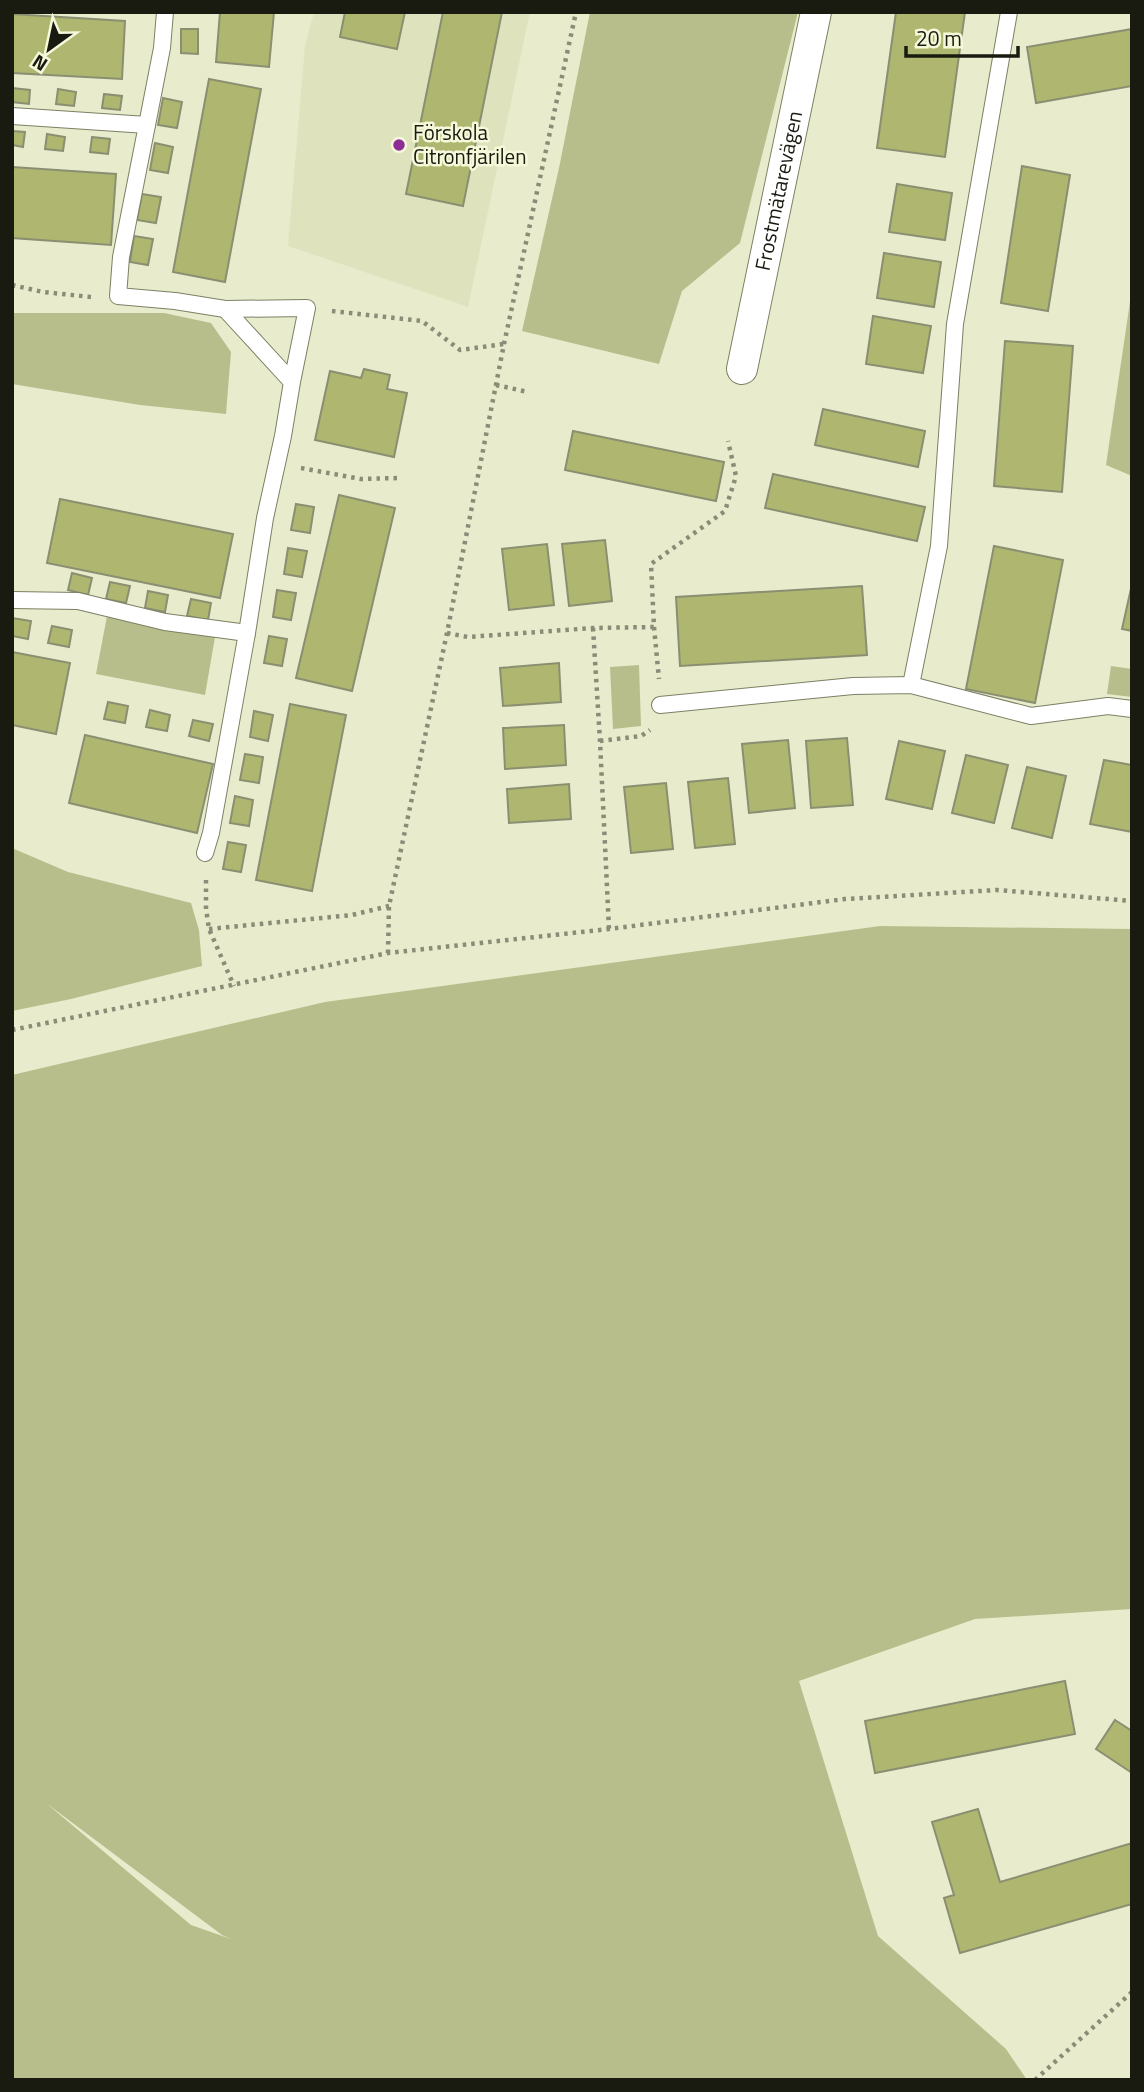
<svg xmlns="http://www.w3.org/2000/svg" width="1144" height="2092" font-family="'Titillium Web',sans-serif">
  <style>
    .built { fill: #dee3bd }
    .green { fill: #b8be8b; fill-rule: evenodd }
    .building { fill: #afb66f; stroke: #8b8f72; stroke-width: 2 }
    .lines { fill: none; stroke-linecap: round; stroke-linejoin: round }
    .service-casing { stroke: #7c8064; stroke-width: 18 }
    .minor-casing { stroke: #7c8064; stroke-width: 32 }
    .path { stroke: #898c76; stroke-width: 4.5; stroke-dasharray: 3.5 5; stroke-linecap: butt }
    .service { stroke: #fff; stroke-width: 16 }
    .minor { stroke: #fff; stroke-width: 30 }
    .poi-dot { fill: #8d2e97; stroke: #f5f9da; stroke-width: 2.5 }
    .labels { text-anchor: middle; stroke-width: 5; stroke-linejoin: round; paint-order: stroke }
    .poi-label { font-size: 21px; fill: #191b10; stroke: #f5f9da; text-anchor: start }
    .street-label { font-size: 21px; fill: #191b10; stroke: #f5f9da }
  </style>
  <rect width="100%" height="100%" fill="#e8eccd"/>
  <path class="built" d="M314,12H530L468,307L288,246L305,45Z"/>
  <g class="green">
    <path d="M590,12H798L740,243L682,291L659,364L522,331L559,168Z"/>
    <path d="M1132,288V476L1106,465Z"/>
    <path d="M12,313H164L211,323L231,352L226,414L140,405L12,384Z"/>
    <path d="M107,616L215,637L205,695L96,674Z"/>
    <path d="M639,665L641,726L613,729L610,667Z"/>
    <path d="M1111,666L1132,669V697L1107,694Z"/>
    <path d="M12,848L68,872L191,903L199,930L202,966L71,999L12,1011Z"/>
    <path d="M880,926L1132,929V1609L975,1619L799,1681L878,1936L1006,2049L1027,2080H12V1075L325,1002ZM46,1803L222,1935L231,1939L191,1925Z"/>
  </g>
  <g class="building">
    <path d="M220,12H274L269,67L216,62Z"/>
    <path d="M345,12H405L397,49L340,37Z"/>
    <path d="M443,12H502L463,206L406,194Z"/>
    <path d="M896,12H965L945,157L877,148Z"/>
    <path d="M12,14L125,21L122,79L12,73Z"/>
    <path d="M181,29H198V54L181,53Z"/>
    <path d="M1132,29V86L1036,103L1027,47Z"/>
    <path d="M209,79L261,89L225,282L173,272Z"/>
    <path d="M12,88L30,90L29,104L12,102Z"/>
    <path d="M58,89L76,92L74,106L56,104Z"/>
    <path d="M104,94L122,96L120,110L102,108Z"/>
    <path d="M163,98L182,102L177,128L158,125Z"/>
    <path d="M12,131L25,132L23,147L12,145Z"/>
    <path d="M47,134L65,137L63,151L45,149Z"/>
    <path d="M92,137L110,139L108,154L90,152Z"/>
    <path d="M155,143L173,147L168,173L150,170Z"/>
    <path d="M1022,166L1070,175L1048,311L1001,303Z"/>
    <path d="M12,167L116,174L111,245L12,238Z"/>
    <path d="M897,184L952,193L945,240L889,232Z"/>
    <path d="M142,194L161,197L156,223L137,220Z"/>
    <path d="M134,236L153,239L148,265L130,262Z"/>
    <path d="M884,253L941,262L934,307L877,298Z"/>
    <path d="M873,316L931,326L923,373L866,364Z"/>
    <path d="M1005,341L1073,346L1062,492L994,486Z"/>
    <path d="M364,369L390,375L387,389L407,393L394,457L315,440L330,371L361,378Z"/>
    <path d="M823,409L925,431L918,467L815,445Z"/>
    <path d="M573,431L724,462L716,501L565,470Z"/>
    <path d="M773,474L925,507L917,541L765,508Z"/>
    <path d="M339,495L395,508L352,691L296,678Z"/>
    <path d="M60,499L233,534L220,598L47,563Z"/>
    <path d="M296,504L314,507L310,533L291,530Z"/>
    <path d="M605,540L612,601L569,606L562,544Z"/>
    <path d="M547,544L554,605L509,610L502,549Z"/>
    <path d="M994,546L1063,560L1035,703L966,689Z"/>
    <path d="M288,548L307,551L302,577L284,574Z"/>
    <path d="M72,573L92,578L88,595L68,590Z"/>
    <path d="M110,582L130,586L126,603L106,599Z"/>
    <path d="M1132,584V631L1122,629Z"/>
    <path d="M862,586L867,655L680,666L676,597Z"/>
    <path d="M277,590L296,593L291,620L273,617Z"/>
    <path d="M148,591L168,595L165,612L145,608Z"/>
    <path d="M191,599L211,603L208,620L187,616Z"/>
    <path d="M12,618L31,621L28,639L12,636Z"/>
    <path d="M52,626L72,630L69,647L48,643Z"/>
    <path d="M269,636L287,639L282,666L264,663Z"/>
    <path d="M12,652L70,663L56,734L12,725Z"/>
    <path d="M559,663L561,702L503,706L500,668Z"/>
    <path d="M108,702L128,706L125,723L104,719Z"/>
    <path d="M290,704L346,715L312,891L256,880Z"/>
    <path d="M150,710L170,715L167,731L146,727Z"/>
    <path d="M254,711L273,715L268,741L250,737Z"/>
    <path d="M193,720L213,724L209,741L189,736Z"/>
    <path d="M564,725L566,765L505,769L503,728Z"/>
    <path d="M85,735L213,764L197,833L69,803Z"/>
    <path d="M847,738L853,805L811,808L806,741Z"/>
    <path d="M788,740L795,808L749,813L742,744Z"/>
    <path d="M899,741L945,751L932,809L886,799Z"/>
    <path d="M245,754L263,757L259,783L240,780Z"/>
    <path d="M966,755L1008,765L994,823L952,813Z"/>
    <path d="M1104,760L1132,765V832L1090,824Z"/>
    <path d="M1027,767L1066,776L1052,838L1012,828Z"/>
    <path d="M728,778L735,844L695,848L688,782Z"/>
    <path d="M666,783L673,849L631,853L624,787Z"/>
    <path d="M569,784L571,819L509,823L507,789Z"/>
    <path d="M235,796L253,800L249,826L230,823Z"/>
    <path d="M228,842L246,845L241,872L223,869Z"/>
    <path d="M1065,1681L1075,1734L875,1773L865,1721Z"/>
    <path d="M1115,1720L1132,1731V1773L1096,1749Z"/>
    <path d="M978,1809L1000,1882L1132,1843V1904L960,1953L944,1898L954,1895L932,1822Z"/>
  </g>
  <g class="lines">
    <defs>
      <g id="service">
        <path d="M12,116L147,125L121,257L118,296L175,301L225,309"/>
        <path d="M147,125L162,48L165,12"/>
        <path d="M12,600L78,601L165,622L247,633L211,833L205,853"/>
        <path d="M247,633L265,518L283,436L292,382L225,309L307,308L292,382"/>
        <path d="M911,685L939,546L955,324L1009,12"/>
        <path d="M660,705L853,686L911,685L1031,716L1108,706L1132,709"/>
      </g>
      <g id="minor">
        <path id="s1" d="M742,369L816,12"/>
      </g>
    </defs>
    <use href="#service" class="service-casing"/>
    <use href="#minor" class="minor-casing"/>
    <g class="path">
      <path d="M12,285L43,292L91,297"/>
      <path d="M332,311L422,321L460,350L504,344"/>
      <path d="M496,385L528,392"/>
      <path d="M301,468L361,479L399,478"/>
      <path d="M654,627L659,679"/>
      <path d="M593,628L600,741L609,929"/>
      <path d="M447,633L468,637L593,628L654,627L651,564L725,511L736,476L728,441"/>
      <path d="M600,741L641,736L650,730"/>
      <path d="M206,880V909L209,929L234,986"/>
      <path d="M209,929L352,915L389,906"/>
      <path d="M388,953L389,906L447,633L504,344L576,12"/>
      <path d="M12,1030L388,953L609,929L845,899L997,890L1132,901"/>
      <path d="M1035,2080L1132,1992"/>
    </g>
    <use href="#service" class="service"/>
    <use href="#minor" class="minor"/>
  </g>
  <circle class="poi-dot" cx="399" cy="145" r="7"/>
  <g class="labels">
    <g class="poi-label">
      <text x="413" y="140">Förskola<tspan x="413" dy="24">Citronfjärilen</tspan></text>
    </g>
    <g class="street-label">
      <text dy="7" stroke="none"><textPath href="#s1" startOffset="182">Frostmätarevägen</textPath></text>
    </g>
  </g>
  <rect width="1144" height="2092" fill="none" stroke="#191b10" stroke-width="28"/>
  <g transform="translate(49 49) rotate(213)" stroke="#f5f9da" stroke-width="5" paint-order="stroke">
  <path d="M0-5L12 26L0 18L-12 26Z" fill="#191b10"/>
  <text y="-10" font-size="19" font-weight="bold" text-anchor="middle" fill="#191b10">N</text>
  </g>
  <path d="M906 46v10h112v-10" fill="none" stroke="#191b10" stroke-width="3.5"/>
  <text x="916" y="46" font-size="21" fill="#191b10" stroke="#f5f9da" stroke-width="5" paint-order="stroke">20 m</text>
</svg>
